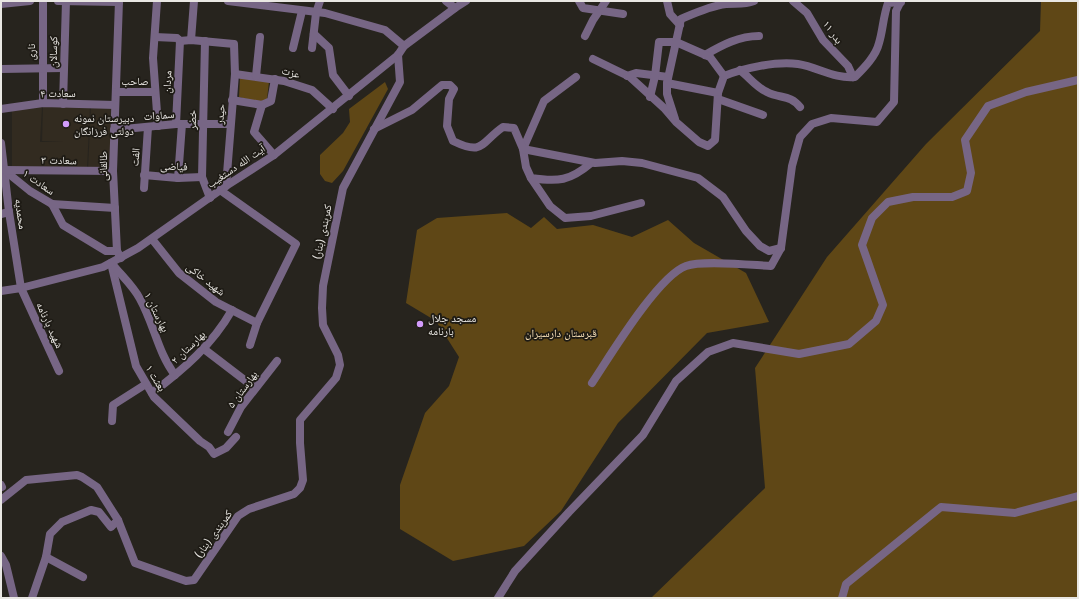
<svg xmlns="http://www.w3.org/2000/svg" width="1079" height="599" font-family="Inter,'Noto Naskh Arabic',sans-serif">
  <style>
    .built { fill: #322b20 }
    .green { fill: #5f4716 }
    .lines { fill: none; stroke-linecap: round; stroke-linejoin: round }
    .minor { stroke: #776685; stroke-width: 8 }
    .tertiary { stroke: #776685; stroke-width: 8 }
    .poi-dot { fill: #d39cfc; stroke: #1e1b15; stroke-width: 1.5 }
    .labels { text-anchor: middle; stroke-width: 3.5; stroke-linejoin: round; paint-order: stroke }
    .street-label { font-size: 11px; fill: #e9e7e3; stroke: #1e1b15 }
    .poi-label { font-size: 11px; fill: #e9e7e3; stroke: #1e1b15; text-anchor: start }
    .park-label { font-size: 11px; fill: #f8e1b8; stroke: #1e1b15 }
  </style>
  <rect width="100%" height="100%" fill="#27241e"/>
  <g class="built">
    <path d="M43,106L90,107L87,169H63V157V168L12,167V107H42L40,142H63L42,141Z"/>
    <path d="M91,106L111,107L110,169H88Z"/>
  </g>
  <g class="green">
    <path d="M1041,1H1078V598H651L765,488L755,368L827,257L926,144L1040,31Z"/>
    <path d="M240,78L269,82L267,99L263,103L239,97Z"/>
    <path d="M385,82L388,89L343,171L332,183L325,181L320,174V155L343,133L350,122L349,109Z"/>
    <path d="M507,213L531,228L544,217L557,229L593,225L632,237L668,220L694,243L746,273L769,322L707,333L618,423L561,511L524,546L453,561L400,529V485L425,413L449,386L459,357L436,321L406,303L417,230L437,218Z"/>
  </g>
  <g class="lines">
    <g class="minor">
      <path d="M43,1V103"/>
      <path d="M58,1L119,2"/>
      <path d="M119,1L113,171L117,251L121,258"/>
      <path d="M157,1L153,58L158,126"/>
      <path d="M228,1L325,13L385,30L404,46"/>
      <path d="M579,1L583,8L623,14"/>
      <path d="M667,1L670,14L680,25"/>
      <path d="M793,1L807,13L823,40L848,66L853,77"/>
      <path d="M1,4L30,1"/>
      <path d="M455,8L466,1"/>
      <path d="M314,34L329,48L333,75L349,96"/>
      <path d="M585,36L593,20L606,1"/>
      <path d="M155,37L177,38L180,41L191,40L234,44L235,74L226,186"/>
      <path d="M191,40L194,1"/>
      <path d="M205,41L202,177L210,198"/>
      <path d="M293,48L302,11"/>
      <path d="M312,48L316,13L320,1"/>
      <path d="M705,55C722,45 739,36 759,36"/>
      <path d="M593,59L630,77L664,108L676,122L699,142L708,146L715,140L718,93L724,76C744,68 776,61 798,64C818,67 834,79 855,77C864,68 876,56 879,43C883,30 883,17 888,3L901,2"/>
      <path d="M1,69L63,68"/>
      <path d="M740,70C749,77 756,87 767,92C780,99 790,94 800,107"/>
      <path d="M235,74L284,81L312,90L333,109"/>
      <path d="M256,76L260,37"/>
      <path d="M627,76L636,73L668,77"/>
      <path d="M576,77L544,101L523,149L526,167L531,178C558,182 570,181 591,163"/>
      <path d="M667,83L718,93"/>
      <path d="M116,92H154"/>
      <path d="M650,97L655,76L659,42H676L710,57L724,76"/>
      <path d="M718,99L763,115"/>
      <path d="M232,100L262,105L271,101L275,79"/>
      <path d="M63,104L66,1"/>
      <path d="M262,105L254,132L274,155"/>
      <path d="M1,109L43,103L115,105"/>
      <path d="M675,119L667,94V83L681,19C695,13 710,6 726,4C736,3 744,5 754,1"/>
      <path d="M176,124L180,41"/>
      <path d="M374,129L412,110L442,85H450L454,89L449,99L447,126L453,141C484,156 480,143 503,127L514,128L523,149L595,163L622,161L642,163L698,178L723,197L746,231L760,246L769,251L781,248"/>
      <path d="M114,130L176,124H230"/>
      <path d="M1,143L9,212L21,288L59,371"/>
      <path d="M4,170L30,191L52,204L63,225L106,251H117"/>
      <path d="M4,170L113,171"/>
      <path d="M144,175L178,178L202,177"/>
      <path d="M178,178L182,124"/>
      <path d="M531,178L550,206L565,218L591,216L641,203"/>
      <path d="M144,188L148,127"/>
      <path d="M220,190L296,244L257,323L250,345"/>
      <path d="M52,204L115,208"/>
      <path d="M1,214L9,212"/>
      <path d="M152,239L179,273L216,302L257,323"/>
      <path d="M111,263L136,366L154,397L200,441L209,447L214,454L226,448L236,437"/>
      <path d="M113,265C122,276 134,287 140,299C154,324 158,353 175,375"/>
      <path d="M204,349L255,388"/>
      <path d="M592,383C610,356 658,276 686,266C703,260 751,265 771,266L781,248L792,166L800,137L812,124L831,118L877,122L894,102L896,11L901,1"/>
      <path d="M152,393C184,369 212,345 232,310"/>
      <path d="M112,421L113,405L146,384"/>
      <path d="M228,432L241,407L277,361"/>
      <path d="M1,485L2,487"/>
      <path d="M1,556L6,565L14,598"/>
      <path d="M46,557L83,577"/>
      <path d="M498,598L515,571L569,512L643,435L676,381L708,352L733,343L799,354L849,344L876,321L883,305L862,245L872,218L888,202L913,197H952L967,191L971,173L965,140L988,106L1026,92L1078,80"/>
      <path d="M842,598L846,584L941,507L1015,513L1078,496"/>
    </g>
    <g class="tertiary">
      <path d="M1,291L21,288L103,267L138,248L226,186L274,155L398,55L404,46L455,8L446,1"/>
      <path d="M1,500L26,480L77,475L82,477L97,487L118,520L135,563L186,581L194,580L238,516L249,509L294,494L300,488L303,480L300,443V420L336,378L340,365L338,355L323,325L322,308L323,286L343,188L400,82L398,55"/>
      <path d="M32,598L46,557L50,534L62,522L91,510L99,512L111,527L118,520"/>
    </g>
  </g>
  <g class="poi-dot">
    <circle cx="66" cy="124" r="4"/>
    <circle cx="420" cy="324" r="4"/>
  </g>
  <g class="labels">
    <g class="street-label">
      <text transform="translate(833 32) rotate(54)" y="4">بدر ۱۱</text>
      <text transform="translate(31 52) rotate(-89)" y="4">ناری</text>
      <text transform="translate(53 52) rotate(-89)" y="4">کوسالان</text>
      <text transform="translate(291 72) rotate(15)" y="4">عزت</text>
      <text x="135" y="85">صاحب</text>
      <text transform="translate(167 82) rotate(-87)" y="4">مردان</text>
      <text x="58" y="97">سعادت ۴</text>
      <text transform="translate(220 114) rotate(-85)" y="4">حیدر</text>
      <text transform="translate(159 115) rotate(-5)" y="4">سماوات</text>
      <text transform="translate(192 120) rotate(-90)" y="4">خضر</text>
      <text transform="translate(135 157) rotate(-85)" y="4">الفت</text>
      <text transform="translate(59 160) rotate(1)" y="4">سعادت ۳</text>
      <text transform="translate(103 166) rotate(-90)" y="4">طالقانی</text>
      <text transform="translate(174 166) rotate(2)" y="4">فیاضی</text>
      <text transform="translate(236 166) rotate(-34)" y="4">آیت الله دستغیب</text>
      <text transform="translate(39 182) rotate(35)" y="4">سعادت ۱</text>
      <text transform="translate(21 214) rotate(82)" y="4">محمدیه</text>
      <text transform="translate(322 232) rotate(-78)" y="4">کمربندی (بنار)</text>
      <text transform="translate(206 279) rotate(38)" y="4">شهید خاکی</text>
      <text transform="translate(157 312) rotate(64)" y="4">بهارستان ۱</text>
      <text transform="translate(50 325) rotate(65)" y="4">شهید بارنامه</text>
      <text transform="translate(188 347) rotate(-44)" y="4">بهارستان ۲</text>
      <text transform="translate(156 378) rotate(59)" y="4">بعثت ۱</text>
      <text transform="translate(242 389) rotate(-54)" y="4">بهارستان ۵</text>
      <text transform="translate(213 534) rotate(-54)" y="4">کمربندی (بنار)</text>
    </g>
    <g class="poi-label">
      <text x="74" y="122">دبیرستان نمونه<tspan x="74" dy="13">دولتی فرزانگان</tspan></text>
      <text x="428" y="322">مسجد جلال<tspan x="428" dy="13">بارنامه</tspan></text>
    </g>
    <g class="park-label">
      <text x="561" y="337">قبرستان دارسیران</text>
    </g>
  </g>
  <rect width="1079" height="599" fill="none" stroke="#e9e7e3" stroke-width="4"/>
</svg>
